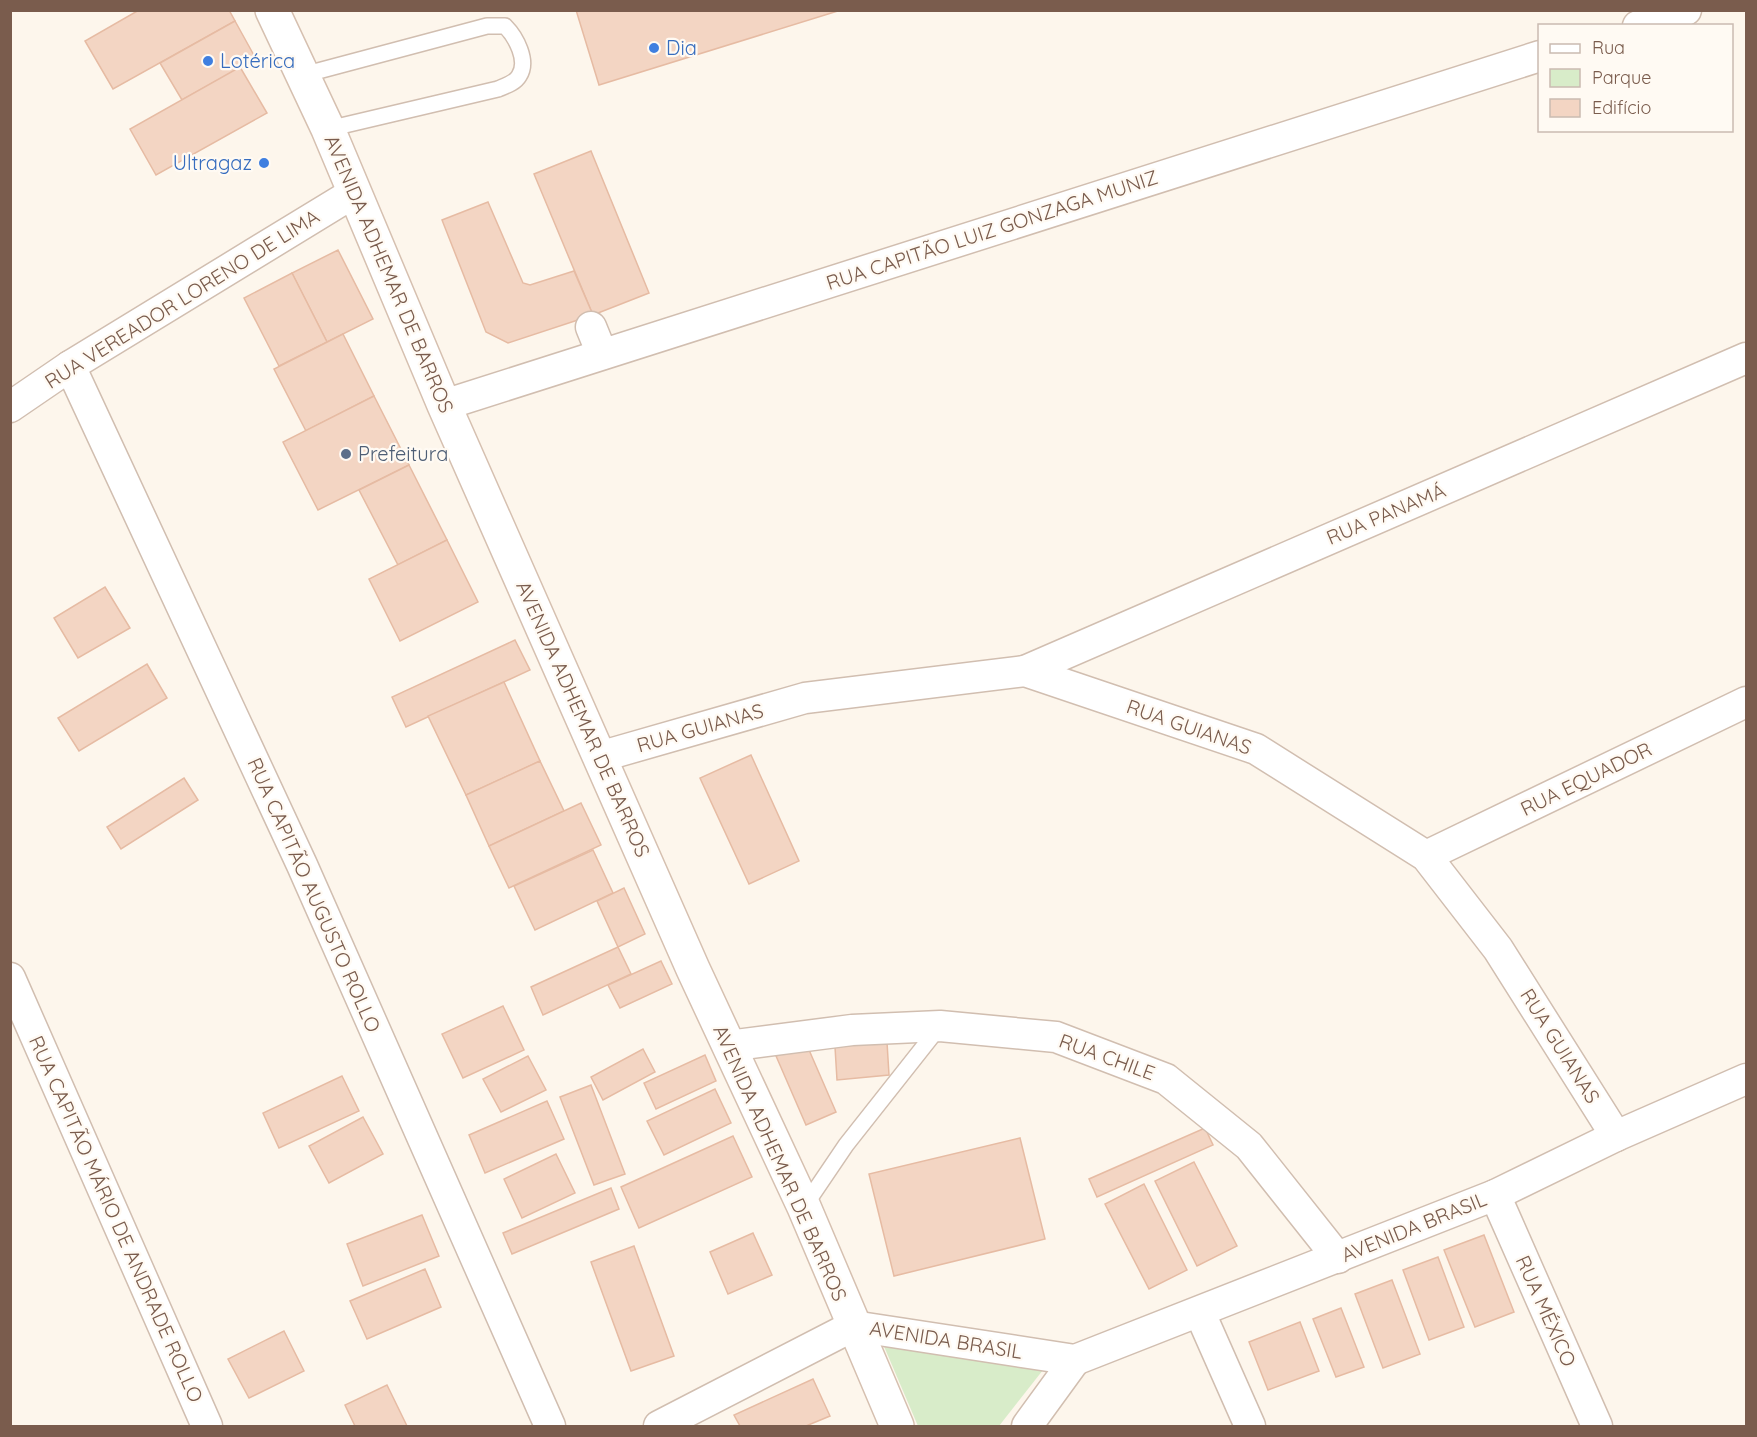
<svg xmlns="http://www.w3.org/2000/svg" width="1757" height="1437" font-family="Quicksand,sans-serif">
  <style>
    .green { fill: #d8ecc9 }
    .building { fill: #f3d5c3; stroke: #e6bba3; stroke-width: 1.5 }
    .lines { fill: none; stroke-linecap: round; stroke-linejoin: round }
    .lane-casing { stroke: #d1beb0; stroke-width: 18 }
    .street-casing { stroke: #d1beb0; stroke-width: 33 }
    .secondary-casing { stroke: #d6c0b0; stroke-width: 36 }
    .lane { stroke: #fff; stroke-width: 15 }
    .street { stroke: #fff; stroke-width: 30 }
    .secondary { stroke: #fff; stroke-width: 33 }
    .shop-dot { fill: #3f7fe0; stroke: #fffaf3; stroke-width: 2 }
    .service-dot { fill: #5c6f8a; stroke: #fffaf3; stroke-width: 2 }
    .labels { text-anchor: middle; stroke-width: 4.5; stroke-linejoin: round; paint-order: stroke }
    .shop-label { font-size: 20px; fill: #366cbe; stroke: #fffaf3; text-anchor: start }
    .street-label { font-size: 20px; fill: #7a5c4d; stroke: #fffaf3 }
    .service-label { font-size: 20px; fill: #4e5e75; stroke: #fffaf3; text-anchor: start }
  </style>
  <rect width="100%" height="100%" fill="#fdf6ec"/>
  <path class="green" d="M880,1337L1043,1370L999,1426H918Z"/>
  <g class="building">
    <path d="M139,10H229L235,21L113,89L85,41Z"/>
    <path d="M576,10H841L599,85Z"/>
    <path d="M235,21L256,59L182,100L160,63Z"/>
    <path d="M240,67L267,113L156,175L130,129Z"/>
    <path d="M591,151L649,293L593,315L534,174Z"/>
    <path d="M488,202L523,283L530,285L574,271L593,315L508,343L486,332L442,220Z"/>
    <path d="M338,250L373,319L327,342L292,273Z"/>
    <path d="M292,273L327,342L279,366L244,298Z"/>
    <path d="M343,334L374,396L306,431L274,369Z"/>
    <path d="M374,396L409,465L318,510L283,442Z"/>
    <path d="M409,465L447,540L398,565L359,490Z"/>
    <path d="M447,540L478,602L400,641L369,579Z"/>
    <path d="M105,587L130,628L78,658L54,618Z"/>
    <path d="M515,640L530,670L406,727L392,697Z"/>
    <path d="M147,664L167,698L79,751L58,718Z"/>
    <path d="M504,682L540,761L466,795L428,716Z"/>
    <path d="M751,755L799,861L749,884L700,778Z"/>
    <path d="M540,761L564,811L489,846L466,795Z"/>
    <path d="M184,778L198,800L121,849L107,827Z"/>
    <path d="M581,803L601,845L509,888L489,846Z"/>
    <path d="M593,850L613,893L535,930L514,886Z"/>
    <path d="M624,888L645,934L618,947L597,901Z"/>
    <path d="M618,947L631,974L543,1015L531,987Z"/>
    <path d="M661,961L672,984L620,1008L608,985Z"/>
    <path d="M503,1006L524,1050L463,1078L442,1034Z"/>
    <path d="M887,1042L889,1075L837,1080L835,1047Z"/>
    <path d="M806,1043L836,1112L806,1125L776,1056Z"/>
    <path d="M643,1049L655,1072L603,1100L591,1077Z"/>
    <path d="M705,1055L716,1081L656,1109L644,1083Z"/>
    <path d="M528,1056L546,1090L501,1112L483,1079Z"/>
    <path d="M342,1076L359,1111L279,1148L263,1113Z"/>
    <path d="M591,1085L625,1174L594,1185L560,1097Z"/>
    <path d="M715,1089L731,1123L664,1155L647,1121Z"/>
    <path d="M547,1101L564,1139L485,1173L469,1135Z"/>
    <path d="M363,1117L383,1154L329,1183L309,1146Z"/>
    <path d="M1205,1128L1213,1145L1097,1197L1089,1179Z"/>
    <path d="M733,1136L752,1177L639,1228L621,1187Z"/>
    <path d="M1020,1138L1045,1239L894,1276L869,1174Z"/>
    <path d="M556,1154L575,1193L522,1218L504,1179Z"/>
    <path d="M1194,1162L1237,1246L1197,1266L1155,1181Z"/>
    <path d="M1144,1184L1187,1270L1149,1289L1105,1204Z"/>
    <path d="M611,1188L619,1209L512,1254L503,1233Z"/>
    <path d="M422,1215L439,1256L363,1286L347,1244Z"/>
    <path d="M753,1233L772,1275L728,1294L710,1252Z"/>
    <path d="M1484,1235L1514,1312L1475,1327L1444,1250Z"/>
    <path d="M634,1246L674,1356L631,1371L591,1262Z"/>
    <path d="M1438,1257L1464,1327L1429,1340L1403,1270Z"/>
    <path d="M425,1269L441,1307L367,1339L350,1301Z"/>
    <path d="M1392,1280L1420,1354L1383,1368L1355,1294Z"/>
    <path d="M1341,1308L1364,1367L1336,1377L1313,1319Z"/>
    <path d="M1300,1322L1319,1371L1268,1390L1249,1342Z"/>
    <path d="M284,1331L304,1371L249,1398L228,1359Z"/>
    <path d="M813,1379L830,1416L806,1426H740L734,1415Z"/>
    <path d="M387,1385L407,1426H355L345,1405Z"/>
  </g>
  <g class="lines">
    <defs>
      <g id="lane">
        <path d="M303,75L487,26H505C516,37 529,61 519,76C515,83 505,86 498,89L328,129"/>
        <path d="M804,1207L846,1145L940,1026"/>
      </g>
      <g id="street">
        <path d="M1638,26L1686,10"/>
        <path d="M591,327L602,354"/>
        <path d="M70,366L302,865L550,1426"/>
        <path d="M444,405L1540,56"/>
        <path d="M10,407L70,366L355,192"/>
        <path d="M1025,671L1746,358"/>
        <path d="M599,757L805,698L1025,671L1256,749L1426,856L1498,949L1616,1136"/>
        <path d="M1426,856L1746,702"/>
        <path d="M10,978L207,1426"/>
        <path d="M728,1046L852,1030L940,1026L1056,1037L1166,1079L1249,1146L1338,1258"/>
        <path d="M1495,1195L1597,1426"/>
        <path d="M1200,1313L1250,1426"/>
        <path d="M659,1426L853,1326L1075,1360L1495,1195L1616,1136L1746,1079"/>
        <path d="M1027,1426L1075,1360"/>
      </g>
      <path id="secondary" d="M272,10L328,129L444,405L693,969L804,1207L897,1426"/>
    </defs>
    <use href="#lane" class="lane-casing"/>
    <use href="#street" class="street-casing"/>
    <use href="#secondary" class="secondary-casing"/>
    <use href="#lane" class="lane"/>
    <use href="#street" class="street"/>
    <use href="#secondary" class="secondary"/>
  </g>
  <g class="shop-dot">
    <circle cx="654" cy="48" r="6"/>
    <circle cx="208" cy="61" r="6"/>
    <circle cx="264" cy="163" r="6"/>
  </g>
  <circle class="service-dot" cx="346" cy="454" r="6"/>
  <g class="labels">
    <g class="shop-label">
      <text x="666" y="55">Dia</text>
      <text x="220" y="68">Lotérica</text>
      <text x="252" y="170" text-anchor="end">Ultragaz</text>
    </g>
    <g class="street-label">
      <text transform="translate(992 230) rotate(-18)" y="7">RUA CAPITÃO LUIZ GONZAGA MUNIZ</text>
      <text transform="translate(389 274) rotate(67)" y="7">AVENIDA ADHEMAR DE BARROS</text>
      <text transform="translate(182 299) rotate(-32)" y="7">RUA VEREADOR LORENO DE LIMA</text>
      <text transform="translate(1386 514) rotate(-23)" y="7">RUA PANAMÁ</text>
      <text transform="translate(583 719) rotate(66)" y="7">AVENIDA ADHEMAR DE BARROS</text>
      <text transform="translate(1189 727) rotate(19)" y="7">RUA GUIANAS</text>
      <text transform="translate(700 728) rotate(-16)" y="7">RUA GUIANAS</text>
      <text transform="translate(1586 779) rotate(-26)" y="7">RUA EQUADOR</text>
      <text transform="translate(314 895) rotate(66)" y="7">RUA CAPITÃO AUGUSTO ROLLO</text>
      <text transform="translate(1560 1046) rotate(58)" y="7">RUA GUIANAS</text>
      <text transform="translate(1107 1057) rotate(20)" y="7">RUA CHILE</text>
      <text transform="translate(780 1163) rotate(66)" y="7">AVENIDA ADHEMAR DE BARROS</text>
      <text transform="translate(116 1219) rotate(66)" y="7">RUA CAPITÃO MÁRIO DE ANDRADE ROLLO</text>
      <text transform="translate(1414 1227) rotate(-22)" y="7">AVENIDA BRASIL</text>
      <text transform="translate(1546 1311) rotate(66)" y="7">RUA MÉXICO</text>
      <text transform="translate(946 1340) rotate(9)" y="7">AVENIDA BRASIL</text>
    </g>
    <g class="service-label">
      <text x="358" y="461">Prefeitura</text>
    </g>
  </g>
  <rect width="1757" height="1437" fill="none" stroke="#7a5c4d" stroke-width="24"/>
  <rect x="1538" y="24" width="195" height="108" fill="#fffaf3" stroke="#cabbb1" stroke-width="1.5"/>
  <rect x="1550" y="44" width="30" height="9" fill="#ffffff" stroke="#cabbb1" stroke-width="1.5"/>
  <text x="1592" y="54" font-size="18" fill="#7a5c4d">Rua</text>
  <rect x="1550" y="69" width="30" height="18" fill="#d8ecc9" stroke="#cabbb1" stroke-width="1.5"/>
  <text x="1592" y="84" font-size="18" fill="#7a5c4d">Parque</text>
  <rect x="1550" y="99" width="30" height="18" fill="#f3d5c3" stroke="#cabbb1" stroke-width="1.5"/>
  <text x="1592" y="114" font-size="18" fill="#7a5c4d">Edifício</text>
</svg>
